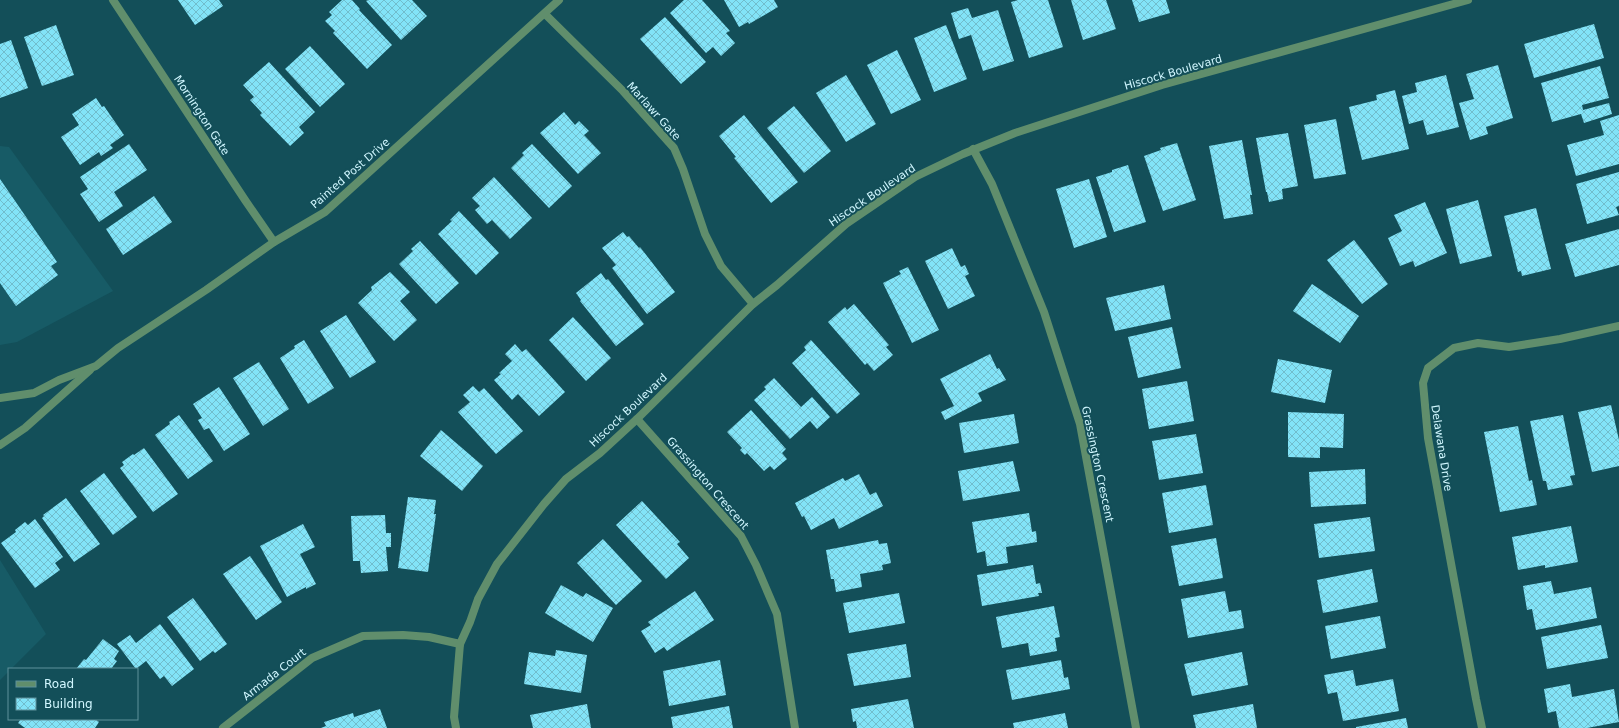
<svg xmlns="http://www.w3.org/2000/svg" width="1619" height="728" font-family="'DejaVu Sans',sans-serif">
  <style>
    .built { fill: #175b66 }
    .building { fill: url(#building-cross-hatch) }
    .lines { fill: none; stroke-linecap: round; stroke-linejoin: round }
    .minor { stroke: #608e6c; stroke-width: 8 }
    .tertiary { stroke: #608e6c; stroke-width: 8 }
    .labels { text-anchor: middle; stroke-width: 4; stroke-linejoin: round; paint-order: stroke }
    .street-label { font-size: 11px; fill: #d1f7ff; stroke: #134f59 }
  </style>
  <defs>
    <pattern id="building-cross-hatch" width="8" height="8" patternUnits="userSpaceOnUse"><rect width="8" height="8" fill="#82e3f7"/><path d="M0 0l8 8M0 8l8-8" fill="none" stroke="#71bdcc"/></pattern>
  </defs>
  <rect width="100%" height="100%" fill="#134f59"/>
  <g class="built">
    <path d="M0,146L9,147L113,291L17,342L0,345Z"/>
    <path d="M0,560L46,634L11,669H9V671L0,680Z"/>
  </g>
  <g class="building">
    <path d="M178,0H219L223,6L195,25Z"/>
    <path d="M342,0H352L360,9L359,10L392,45L367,69L333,33L335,31L325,21L332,15L329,12Z"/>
    <path d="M368,0H412L427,16L401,40L366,1Z"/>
    <path d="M684,0H702L730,31L726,33L735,43L721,56L713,47L706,53L670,13Z"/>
    <path d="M724,0H774L778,7L749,24L748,22L739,27Z"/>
    <path d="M1018,0H1048L1063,47L1029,58L1011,2Z"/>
    <path d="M1071,0H1106L1116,29L1083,40Z"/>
    <path d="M1132,0H1166L1170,13L1139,22Z"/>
    <path d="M968,8L972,18L998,10L1014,61L983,71L971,35L959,39L951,13Z"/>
    <path d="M665,17L706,62L681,84L640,39Z"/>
    <path d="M1594,24L1604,58L1534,78L1524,44Z"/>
    <path d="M56,25L74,75L42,86L24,37Z"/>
    <path d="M946,25L967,79L934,92L914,38Z"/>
    <path d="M11,40L28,88L0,98V44Z"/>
    <path d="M310,46L345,84L320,107L285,69Z"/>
    <path d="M897,50L921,100L891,114L867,65Z"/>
    <path d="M269,62L315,112L299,127L304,133L290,146L260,115L262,113L250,100L254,97L243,85Z"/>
    <path d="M1498,65L1513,118L1486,127L1488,134L1470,140L1459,103L1474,99L1466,74Z"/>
    <path d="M1600,66L1609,98L1582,105L1583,110L1609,103L1612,114L1584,123L1581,114L1552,122L1541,83Z"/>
    <path d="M846,75L876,124L846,142L816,93Z"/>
    <path d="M1446,75L1459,127L1427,135L1423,120L1409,124L1402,96L1417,92L1415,83Z"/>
    <path d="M1395,90L1409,149L1362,160L1349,107L1377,100L1376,95Z"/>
    <path d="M96,98L102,107L104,106L124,135L110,145L113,148L101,156L99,152L80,165L61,137L79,125L72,114Z"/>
    <path d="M794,106L831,151L804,173L767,128Z"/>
    <path d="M564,112L575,125L579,121L589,131L584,135L601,153L578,174L540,133Z"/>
    <path d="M744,115L798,182L771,203L734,158L736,157L719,136Z"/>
    <path d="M1619,115V164L1576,176L1567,145L1604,135L1600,121Z"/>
    <path d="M1336,119L1346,174L1314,179L1304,125Z"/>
    <path d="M1288,133L1298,186L1282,189L1283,199L1269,202L1267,192H1266L1256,138Z"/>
    <path d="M1242,140L1252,195H1250L1253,214L1224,219L1209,146Z"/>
    <path d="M1177,143L1196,200L1163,211L1144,156L1161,150L1160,148Z"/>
    <path d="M129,144L147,170L114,192L123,206L99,222L80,194L88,189L80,177Z"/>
    <path d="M532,144L572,186L549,208L511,168L524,155L522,153Z"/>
    <path d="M1128,165L1146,222L1114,232L1096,177L1112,172V170Z"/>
    <path d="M1619,172V206L1616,207L1619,215L1587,224L1576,184Z"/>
    <path d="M494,177L532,218L510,239L492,220L487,224L475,210L480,206L472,198Z"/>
    <path d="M0,179L57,262L51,266L58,275L16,306L0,283Z"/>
    <path d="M1089,179L1107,237L1074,248L1056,189Z"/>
    <path d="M154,196L172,222L123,255L106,229Z"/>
    <path d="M1478,200L1492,256L1460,264L1446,209Z"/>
    <path d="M1425,202L1447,253L1415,267L1413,261L1400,266L1388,238L1402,231L1394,215Z"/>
    <path d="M1536,208L1551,269L1522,276L1521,271L1518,272L1504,216Z"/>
    <path d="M459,211L499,253L476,275L438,234L452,221L450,220Z"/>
    <path d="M1619,229V265L1575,277L1565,244Z"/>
    <path d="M623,232L627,237L629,236L639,248L640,247L675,292L647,314L612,268L616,265L602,248Z"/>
    <path d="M1354,240L1388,284L1362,304L1327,260Z"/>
    <path d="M420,241L459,283L436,304L399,264L413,251L411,249Z"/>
    <path d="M952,248L961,267L965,265L969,274L965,276L975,296L948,309L925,261Z"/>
    <path d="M908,267L939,330L912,343L883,283L901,274L899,271Z"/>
    <path d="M390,272L410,292L400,301L417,320L394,341L358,303L372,290L371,287Z"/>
    <path d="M601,273L606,280L608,279L644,324L616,346L580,301L581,300L576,293Z"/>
    <path d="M1312,284L1359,316L1340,343L1293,311Z"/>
    <path d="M1164,285L1171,319L1115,331L1106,298Z"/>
    <path d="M854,304L889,345L886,347L893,355L874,371L867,363L865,365L828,322L845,307L847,310Z"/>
    <path d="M346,315L376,362L350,378L320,331Z"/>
    <path d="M573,317L611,358L586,381L549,340Z"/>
    <path d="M1172,327L1181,368L1138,378L1128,337Z"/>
    <path d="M304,340L334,388L308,404L280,358L295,348L294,346Z"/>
    <path d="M811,340L860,394L837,414L792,363L806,350L804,347Z"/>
    <path d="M515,344L522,352L526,349L565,392L539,416L518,394L512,400L494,380L501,374L499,373L512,361L505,354Z"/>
    <path d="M990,354L997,369L999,368L1006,380L978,393L982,401L945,420L941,412L954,406L940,379Z"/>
    <path d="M1278,359L1332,370L1325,403L1271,392Z"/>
    <path d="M259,362L289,409L263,426L233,378Z"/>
    <path d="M774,378L801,407L812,397L830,417L817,429L810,421L790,439L754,400L766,389L764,387Z"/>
    <path d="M1187,381L1194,421L1149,429L1142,389Z"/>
    <path d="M473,386L479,392L484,388L523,431L496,454L458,412L470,402L463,395Z"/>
    <path d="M219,387L250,434L224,451L209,428L204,430L198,420L202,418L193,404Z"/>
    <path d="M1611,405L1619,440V466L1592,472L1578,412Z"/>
    <path d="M751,410L786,449L782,453L787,459L774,470L770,466L764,471L747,453L745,455L740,450L742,448L727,432Z"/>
    <path d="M1288,412L1344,414L1343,448L1320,447V458L1288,457Z"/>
    <path d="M1014,414L1019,443L964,453L959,423Z"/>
    <path d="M179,415L213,461L188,479L155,435L170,424L169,422Z"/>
    <path d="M1563,415L1575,475L1570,476L1573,485L1548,490L1546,481H1543L1530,421Z"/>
    <path d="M1518,426L1529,481L1532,480L1537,505L1500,512L1484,432Z"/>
    <path d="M441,430L483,466L462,491L420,456Z"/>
    <path d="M1196,434L1203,473L1159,480L1152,441Z"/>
    <path d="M144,448L178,494L153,512L120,468L124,465L122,462L133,454L134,455Z"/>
    <path d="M1013,461L1020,491L963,501L958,471Z"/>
    <path d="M1365,469L1366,504L1311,507L1309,472Z"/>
    <path d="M104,473L137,517L113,535L80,491Z"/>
    <path d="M859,474L870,495L876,492L883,506L839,529L834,518L811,530L804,516L802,517L795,503L843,478L845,481Z"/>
    <path d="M1206,485L1213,525L1169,533L1162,493Z"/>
    <path d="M408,497L436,500L434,514H436L428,572L398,568Z"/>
    <path d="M66,498L100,544L74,562L42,518L44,516L43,515Z"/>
    <path d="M642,501L680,542L677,544L689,558L666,579L616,525Z"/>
    <path d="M1029,513L1032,532L1036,531L1037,542L1006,547L1008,563L987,566L985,551L977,553L972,522Z"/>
    <path d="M385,515L386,533H391V547H386L388,571L361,573L360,561H353L351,516Z"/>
    <path d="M1370,517L1375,551L1319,558L1314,524Z"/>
    <path d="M35,519L63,557L55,563L60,570L35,588L1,543L16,532L15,530L25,522L28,525Z"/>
    <path d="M303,524L315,547L300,554L316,584L306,589V587L287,597L260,546Z"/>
    <path d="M1571,526L1578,562L1545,568V565L1518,570L1512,537Z"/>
    <path d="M1216,538L1223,578L1179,586L1171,546Z"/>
    <path d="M603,539L642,581L616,605L577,563Z"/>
    <path d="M878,540L879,544L887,543L891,563L882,565L883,570L860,574L862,587L836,592L834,579H831L826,550Z"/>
    <path d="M250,556L282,602L256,620L223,574Z"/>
    <path d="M1033,565L1036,584L1040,583L1042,593H1038L1039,596L982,606L977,575Z"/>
    <path d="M1372,569L1378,602L1323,613L1317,580Z"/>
    <path d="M1551,581L1554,594L1591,587L1597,618L1536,630L1532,609L1527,610L1523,586Z"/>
    <path d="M561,585L583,597L586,593L613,608L593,642L545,613Z"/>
    <path d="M695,591L714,620L667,651L664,647L655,653L641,631L651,625L648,622Z"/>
    <path d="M1225,591L1229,612L1241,610L1244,628L1188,638L1181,599Z"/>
    <path d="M899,593L905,623L849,633L843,603Z"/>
    <path d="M193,598L227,644L215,653L213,651L200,661L167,617Z"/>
    <path d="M1054,606L1060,637L1055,638L1057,651L1030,656L1028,643L1002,648L996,617Z"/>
    <path d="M1380,616L1386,648L1331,659L1325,626Z"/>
    <path d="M160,624L194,669L172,686L164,676L160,679L146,661L136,669L117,644L130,635L136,643Z"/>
    <path d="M1601,625L1608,658L1547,669L1541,637Z"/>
    <path d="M103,639L119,651L114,659L117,661L111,669H76L84,659L86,660Z"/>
    <path d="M906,644L911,677L854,686L847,654Z"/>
    <path d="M556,650L587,655L581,693L524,684L529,652L555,656Z"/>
    <path d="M1242,652L1248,685L1192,696L1184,664Z"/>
    <path d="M720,660L726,695L669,706L663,671Z"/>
    <path d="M1061,660L1064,678L1068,677L1070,689L1012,700L1006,670Z"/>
    <path d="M1353,670L1356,686L1393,679L1399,711L1343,721L1337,692L1328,694L1324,675Z"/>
    <path d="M1570,684L1572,697L1614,689L1619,722L1587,728H1559L1556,711L1548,713L1544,689Z"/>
    <path d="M908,699L914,728H857L856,721L853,722L851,709Z"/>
    <path d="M587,704L591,728H533L530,715Z"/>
    <path d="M1253,704L1257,728H1196L1193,715Z"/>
    <path d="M729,706L733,728H673L671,717Z"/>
    <path d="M380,709L387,728H321L326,726L324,722L353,713L354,717Z"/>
    <path d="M1065,713L1068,728H1014L1013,723Z"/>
    <path d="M1406,718L1408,728H1356V727Z"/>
    <path d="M21,719H95L99,722L95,728H25L18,723Z"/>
  </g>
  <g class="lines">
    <g class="minor">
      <path d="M113,0L245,200L274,242"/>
      <path d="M545,14L623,91L674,148L683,169L705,234L721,266L753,304"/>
      <path d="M973,149L992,184L1044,312L1080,424L1136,728"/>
      <path d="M0,398L34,393L59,380L96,366L118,348L206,290L274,242L325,212L559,0"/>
      <path d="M637,419L741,536L756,565L777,614L795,728"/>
      <path d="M0,445L25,428L90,370"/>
      <path d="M223,728L312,658L363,636L403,635L429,637L460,644"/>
      <path d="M1482,728L1476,699L1428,438L1423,383L1428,368L1454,348L1478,343L1509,347L1560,339L1619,326"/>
    </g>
    <path class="tertiary" d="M456,728L454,717L460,644L470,622L478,599L497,564L544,504L566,479L600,453L637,419L753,304L777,285L846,224L915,177L963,154L1015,133L1162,85L1468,0"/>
  </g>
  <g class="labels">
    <g class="street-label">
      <text transform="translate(1173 72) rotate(-16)" y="4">Hiscock Boulevard</text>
      <text transform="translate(654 111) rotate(48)" y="4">Marlawr Gate</text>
      <text transform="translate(202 115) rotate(57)" y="4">Mornington Gate</text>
      <text transform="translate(350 173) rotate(-41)" y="4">Painted Post Drive</text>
      <text transform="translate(872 195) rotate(-34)" y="4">Hiscock Boulevard</text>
      <text transform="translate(628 410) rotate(-43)" y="4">Hiscock Boulevard</text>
      <text transform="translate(1442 448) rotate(81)" y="4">Delawana Drive</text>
      <text transform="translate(1098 464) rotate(78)" y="4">Grassington Crescent</text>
      <text transform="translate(708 483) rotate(49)" y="4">Grassington Crescent</text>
      <text transform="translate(274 674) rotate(-38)" y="4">Armada Court</text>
    </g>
  </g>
  <rect x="8" y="668" width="130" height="52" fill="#134f59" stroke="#5f929b"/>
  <rect x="16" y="681" width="20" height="6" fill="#608e6c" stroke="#5f929b"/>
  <text x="44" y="688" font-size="12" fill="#d1f7ff">Road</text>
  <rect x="16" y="698" width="20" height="12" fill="url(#building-cross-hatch)" stroke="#5f929b"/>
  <text x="44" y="708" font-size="12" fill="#d1f7ff">Building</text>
</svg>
